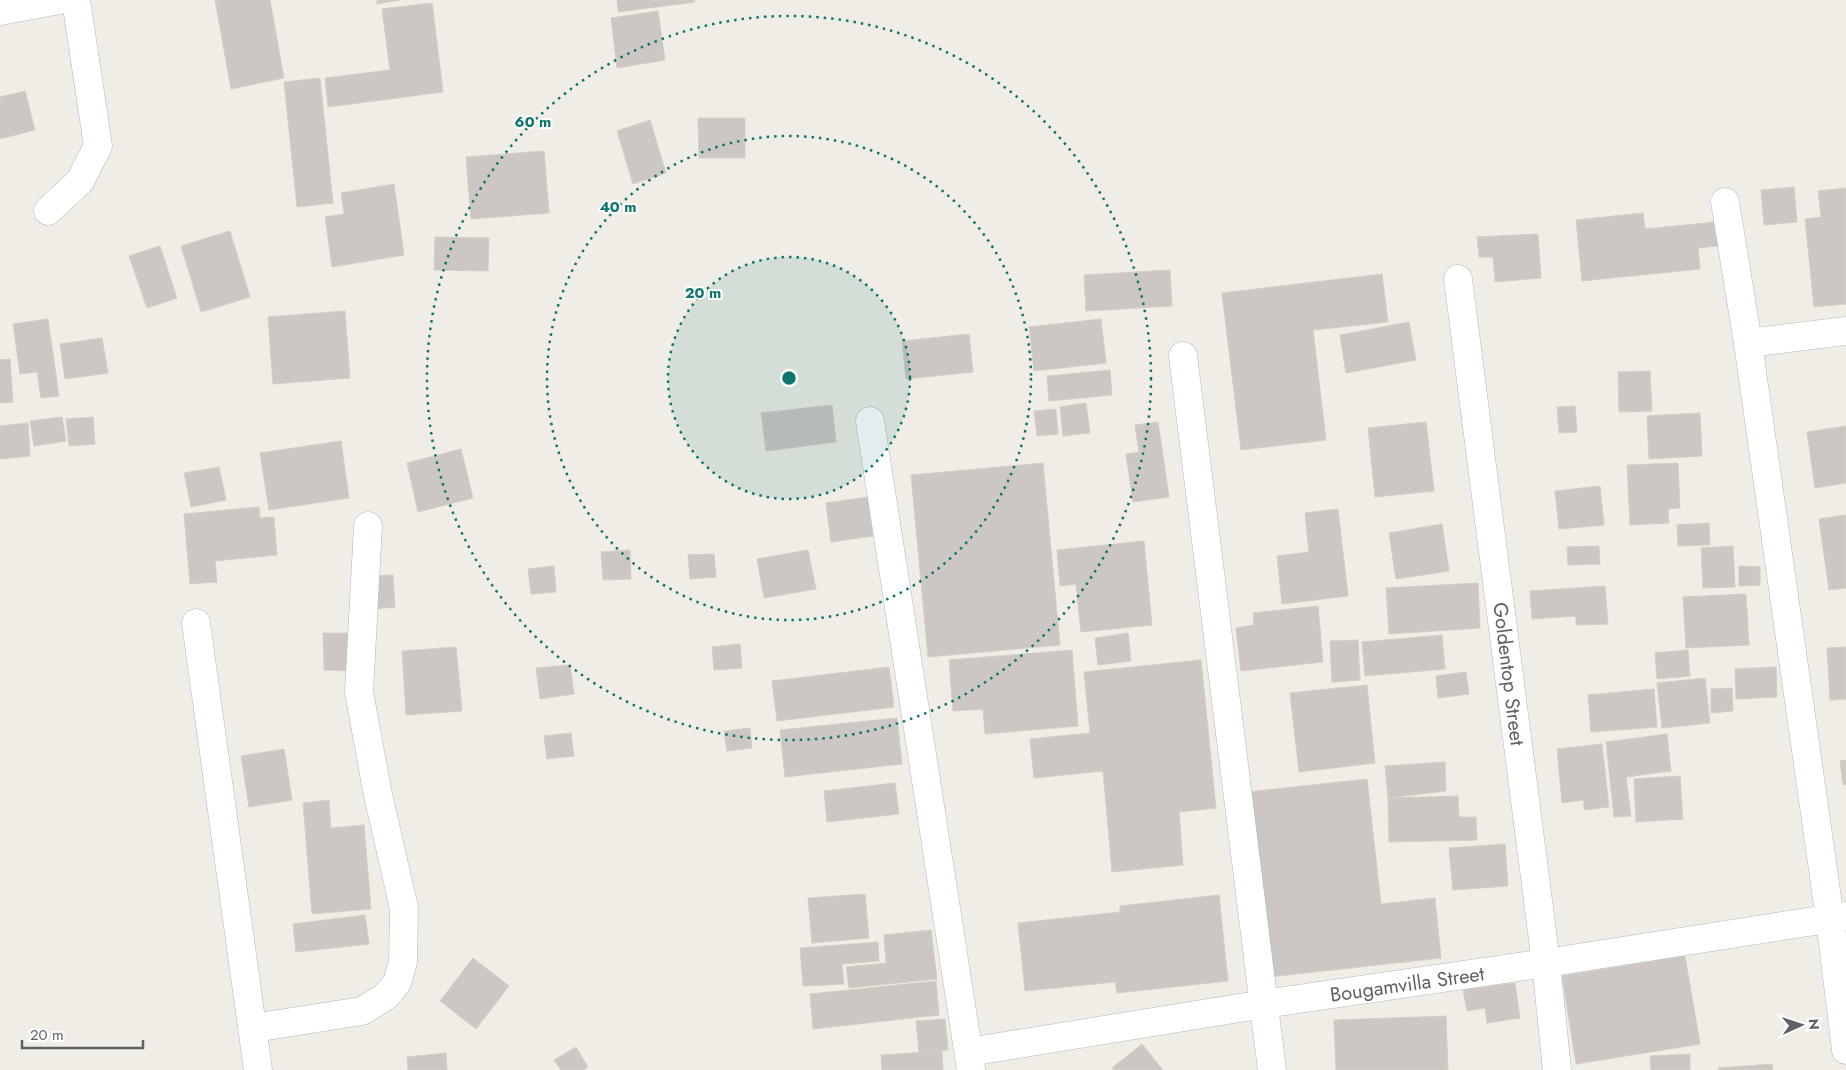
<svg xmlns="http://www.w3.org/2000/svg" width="1846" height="1070" font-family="Jost,sans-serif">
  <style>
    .building { fill: #ccc7c3; stroke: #d5cec4 }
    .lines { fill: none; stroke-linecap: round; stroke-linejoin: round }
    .street-casing { stroke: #b3b7bb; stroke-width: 29 }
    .street { stroke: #fff; stroke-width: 28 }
    .ring { fill: none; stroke: #0f766e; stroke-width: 2.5; stroke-dasharray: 2.5 5 }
    .labels { text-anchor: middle; stroke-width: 4; stroke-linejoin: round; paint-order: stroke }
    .street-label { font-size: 20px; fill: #5e6266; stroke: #fff }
    .centre { fill: #0f766e; stroke: #fff; stroke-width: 2.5 }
    .ring-label { font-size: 15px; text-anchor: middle; font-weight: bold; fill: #0f766e; stroke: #fff; stroke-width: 4; stroke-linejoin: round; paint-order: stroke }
  </style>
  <rect width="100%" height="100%" fill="#f0ede6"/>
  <g class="building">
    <path d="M215,0H270L284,78L231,89Z"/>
    <path d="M377,0H400L377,4Z"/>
    <path d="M617,0H694L695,2L618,12Z"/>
    <path d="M432,3L443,92L328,107L325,78L390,70L382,9Z"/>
    <path d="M658,11L665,60L617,68L611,18Z"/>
    <path d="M320,78L333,203L297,207L284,82Z"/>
    <path d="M25,91L35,130L0,139V97Z"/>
    <path d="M698,118H745V158H699Z"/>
    <path d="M650,120L666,173L633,184L617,131Z"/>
    <path d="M544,151L549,213L471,219L466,157Z"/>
    <path d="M394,184L404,255L332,267L325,217L344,214L341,193Z"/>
    <path d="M1794,187L1797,222L1764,225L1761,190Z"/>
    <path d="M1846,188V304L1814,307L1805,219L1821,217L1818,191Z"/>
    <path d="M1643,213L1645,229L1716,222L1718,246L1698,248L1700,269L1582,281L1576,220Z"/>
    <path d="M230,231L250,297L201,312L181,246Z"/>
    <path d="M1538,234L1541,278L1495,282L1493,257H1479L1477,237Z"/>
    <path d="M435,237L489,238L488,271L434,270Z"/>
    <path d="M160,246L177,298L147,308L129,256Z"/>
    <path d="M1170,270L1172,306L1086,311L1084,275Z"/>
    <path d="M1382,274L1388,322L1313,330L1326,440L1241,450L1222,293Z"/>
    <path d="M345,311L350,378L273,384L268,317Z"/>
    <path d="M48,319L59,396L41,398L37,372L20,374L13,324Z"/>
    <path d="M1101,319L1106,363L1034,371L1029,327Z"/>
    <path d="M1409,322L1416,360L1346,373L1340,335Z"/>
    <path d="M969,334L973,372L906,379L902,341Z"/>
    <path d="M102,338L108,373L65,379L60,344Z"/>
    <path d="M10,359L13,402L0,403V360Z"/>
    <path d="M1110,370L1112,395L1049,401L1047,376Z"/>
    <path d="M1650,371L1652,411L1619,412L1618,372Z"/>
    <path d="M1086,403L1090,433L1063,436L1060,407Z"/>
    <path d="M832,405L836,442L766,451L761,413Z"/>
    <path d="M1575,406L1577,432L1559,433L1557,407Z"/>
    <path d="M1056,409L1058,434L1037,436L1034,411Z"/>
    <path d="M1700,413L1702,456L1649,459L1647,416Z"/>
    <path d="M62,417L66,441L34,446L30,421Z"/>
    <path d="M93,417L95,444L69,446L66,419Z"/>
    <path d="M1158,422L1169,497L1133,502L1126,454L1139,452L1135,425Z"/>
    <path d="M1426,422L1434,491L1375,497L1368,428Z"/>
    <path d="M28,423L30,456L0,459V426Z"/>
    <path d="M1846,426V483L1815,488L1807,432Z"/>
    <path d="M341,441L349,498L269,510L260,453Z"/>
    <path d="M461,449L473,498L418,512L407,463Z"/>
    <path d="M1043,463L1060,645L928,657L911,475Z"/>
    <path d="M1678,463L1680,508L1668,509L1669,523L1630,525L1627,465Z"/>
    <path d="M219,467L226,500L191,507L184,473Z"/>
    <path d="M1600,486L1604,525L1559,529L1555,491Z"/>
    <path d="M868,497L873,536L831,542L826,503Z"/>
    <path d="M259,507L260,518L274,517L277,555L215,561L217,582L190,584L184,514Z"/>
    <path d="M1338,509L1348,596L1282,604L1277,556L1309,552L1305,513Z"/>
    <path d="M1846,515V588L1829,590L1819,519Z"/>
    <path d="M1709,523L1710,545L1678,546L1677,525Z"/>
    <path d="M1442,524L1449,571L1396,579L1389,533Z"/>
    <path d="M1144,541L1152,625L1081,632L1076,584L1060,586L1057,550Z"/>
    <path d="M1599,546L1600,564L1568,565L1567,547Z"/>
    <path d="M1733,546L1735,587L1703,588L1701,548Z"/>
    <path d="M630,550L631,579L603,580L601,552Z"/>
    <path d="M808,550L816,589L764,598L757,559Z"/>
    <path d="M714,554L716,577L690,579L688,555Z"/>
    <path d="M554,566L556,592L531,594L528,569Z"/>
    <path d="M1739,566L1760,567V585L1739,586Z"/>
    <path d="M393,575L395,607L375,609L373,576Z"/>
    <path d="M1478,583L1480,628L1389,634L1386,588Z"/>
    <path d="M1605,586L1608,624L1576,625V616L1532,619L1530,591Z"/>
    <path d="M1746,594L1749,645L1686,648L1683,597Z"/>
    <path d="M1318,606L1323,662L1241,671L1236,628L1254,625L1253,613Z"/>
    <path d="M323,633H350V671L324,670Z"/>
    <path d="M1128,633L1131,661L1098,665L1095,638Z"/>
    <path d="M1442,635L1445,669L1365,676L1362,642Z"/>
    <path d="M1358,640L1360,680L1332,682L1330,641Z"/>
    <path d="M740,644L742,668L714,670L712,647Z"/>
    <path d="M456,647L462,711L406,715L402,651Z"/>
    <path d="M1846,647V699L1830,700L1827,648Z"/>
    <path d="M1072,650L1078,726L985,734L983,709L953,711L949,660Z"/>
    <path d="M1688,650L1690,676L1657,679L1655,653Z"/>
    <path d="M1201,660L1216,808L1179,812L1183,865L1112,872L1103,771L1034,778L1030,739L1090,733L1084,672Z"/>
    <path d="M570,665L574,694L540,699L536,668Z"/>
    <path d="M889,667L894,707L777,721L772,681Z"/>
    <path d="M1776,667L1777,697L1736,699L1735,669Z"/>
    <path d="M1466,672L1469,694L1438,698L1436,676Z"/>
    <path d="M1705,678L1710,723L1662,728L1657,683Z"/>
    <path d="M1367,685L1375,763L1299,772L1290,693Z"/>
    <path d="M1732,688L1733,711L1711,713V689Z"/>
    <path d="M1654,689L1657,727L1591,732L1588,695Z"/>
    <path d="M897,718L902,764L785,777L780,730Z"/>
    <path d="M750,728L752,748L727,751L724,731Z"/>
    <path d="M571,733L574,756L547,759L544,736Z"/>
    <path d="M1667,734L1671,771L1626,777L1631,816L1614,817L1606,742Z"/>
    <path d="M1602,744L1609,807L1584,810V800L1562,803L1557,749Z"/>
    <path d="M284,749L292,800L249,807L241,756Z"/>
    <path d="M1846,760V784L1843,785L1840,761Z"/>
    <path d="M1445,762L1446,791L1388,798L1385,766Z"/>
    <path d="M1680,776L1683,819L1636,822L1634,779Z"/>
    <path d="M1367,779L1381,904L1435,898L1441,958L1269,977L1248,792Z"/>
    <path d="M895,783L899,814L827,822L824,791Z"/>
    <path d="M1458,796L1459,817H1476L1477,840L1389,842L1388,798Z"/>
    <path d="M329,800L331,828L364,825L371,909L312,914L303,803Z"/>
    <path d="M1505,844L1508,886L1453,890L1449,848Z"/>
    <path d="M865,894L869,938L812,943L808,898Z"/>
    <path d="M1219,895L1228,981L1117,993L1115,982L1025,991L1018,923L1120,912V906Z"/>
    <path d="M365,915L369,944L296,952L293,924Z"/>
    <path d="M931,930L937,979L849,988L846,967L886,963L884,935Z"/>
    <path d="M878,942L879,961L842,964L844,984L803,986L800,948Z"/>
    <path d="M1685,956L1700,1044L1576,1064L1562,976Z"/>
    <path d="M473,958L509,986L476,1029L440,1001Z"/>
    <path d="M936,981L939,1015L813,1029L810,994Z"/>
    <path d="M1515,983L1520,1018L1487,1023L1485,1008L1467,1011L1463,990Z"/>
    <path d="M1446,1016L1448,1070H1336L1334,1020Z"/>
    <path d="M945,1019L948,1050L919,1053L916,1021Z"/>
    <path d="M1142,1044L1163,1070H1114L1112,1068Z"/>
    <path d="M576,1047L588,1067L583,1070H561L554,1060Z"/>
    <path d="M942,1051L943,1070H882L881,1055Z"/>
    <path d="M446,1053L447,1070H408L407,1057Z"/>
    <path d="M1690,1054V1070H1651L1650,1056Z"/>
    <path d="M1772,1064L1773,1070H1719L1718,1068Z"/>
  </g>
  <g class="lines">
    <defs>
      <g id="street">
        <path d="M0,11L59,0"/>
        <path d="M1725,202L1748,343L1830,919L1846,1050"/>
        <path d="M48,211L80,181L98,146L76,0"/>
        <path d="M1458,279L1546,963L1557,1070"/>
        <path d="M1748,343L1846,331"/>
        <path d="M1183,356L1272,1070"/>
        <path d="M870,421L971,1069"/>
        <path d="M196,623L258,1070"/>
        <path d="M254,1028L362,1011L386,996L397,983L403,962L404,908L378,795L359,692L368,526"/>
        <path d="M969,1052L1264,1004L1546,963L1846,916"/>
      </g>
    </defs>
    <use href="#street" class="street-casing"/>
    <use href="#street" class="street"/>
  </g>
  <circle cx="789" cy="378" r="121" fill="#0f766e" fill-opacity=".12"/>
  <g class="ring">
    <circle cx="789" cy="378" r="121"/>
    <circle cx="789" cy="378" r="242"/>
    <circle cx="789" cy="378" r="362"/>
  </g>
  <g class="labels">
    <g class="street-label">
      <text transform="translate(1509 674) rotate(83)" y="7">Goldentop Street</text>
      <text transform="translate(1407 984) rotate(-8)" y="7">Bougamvilla Street</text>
    </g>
  </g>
  <circle cx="789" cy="378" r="8" class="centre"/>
  <g class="ring-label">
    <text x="533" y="127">60 m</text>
    <text x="618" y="212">40 m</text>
    <text x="703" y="298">20 m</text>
  </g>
  <g transform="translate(1801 1025) rotate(87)" stroke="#ffffff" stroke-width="4" paint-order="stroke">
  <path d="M0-4L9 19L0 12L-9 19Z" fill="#5e6266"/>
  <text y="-8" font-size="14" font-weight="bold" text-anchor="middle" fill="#5e6266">N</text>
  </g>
  <path d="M22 1040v8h121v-8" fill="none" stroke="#5e6266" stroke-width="2.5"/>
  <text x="30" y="1040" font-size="15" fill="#5e6266" stroke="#ffffff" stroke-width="4" paint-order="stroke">20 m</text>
</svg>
